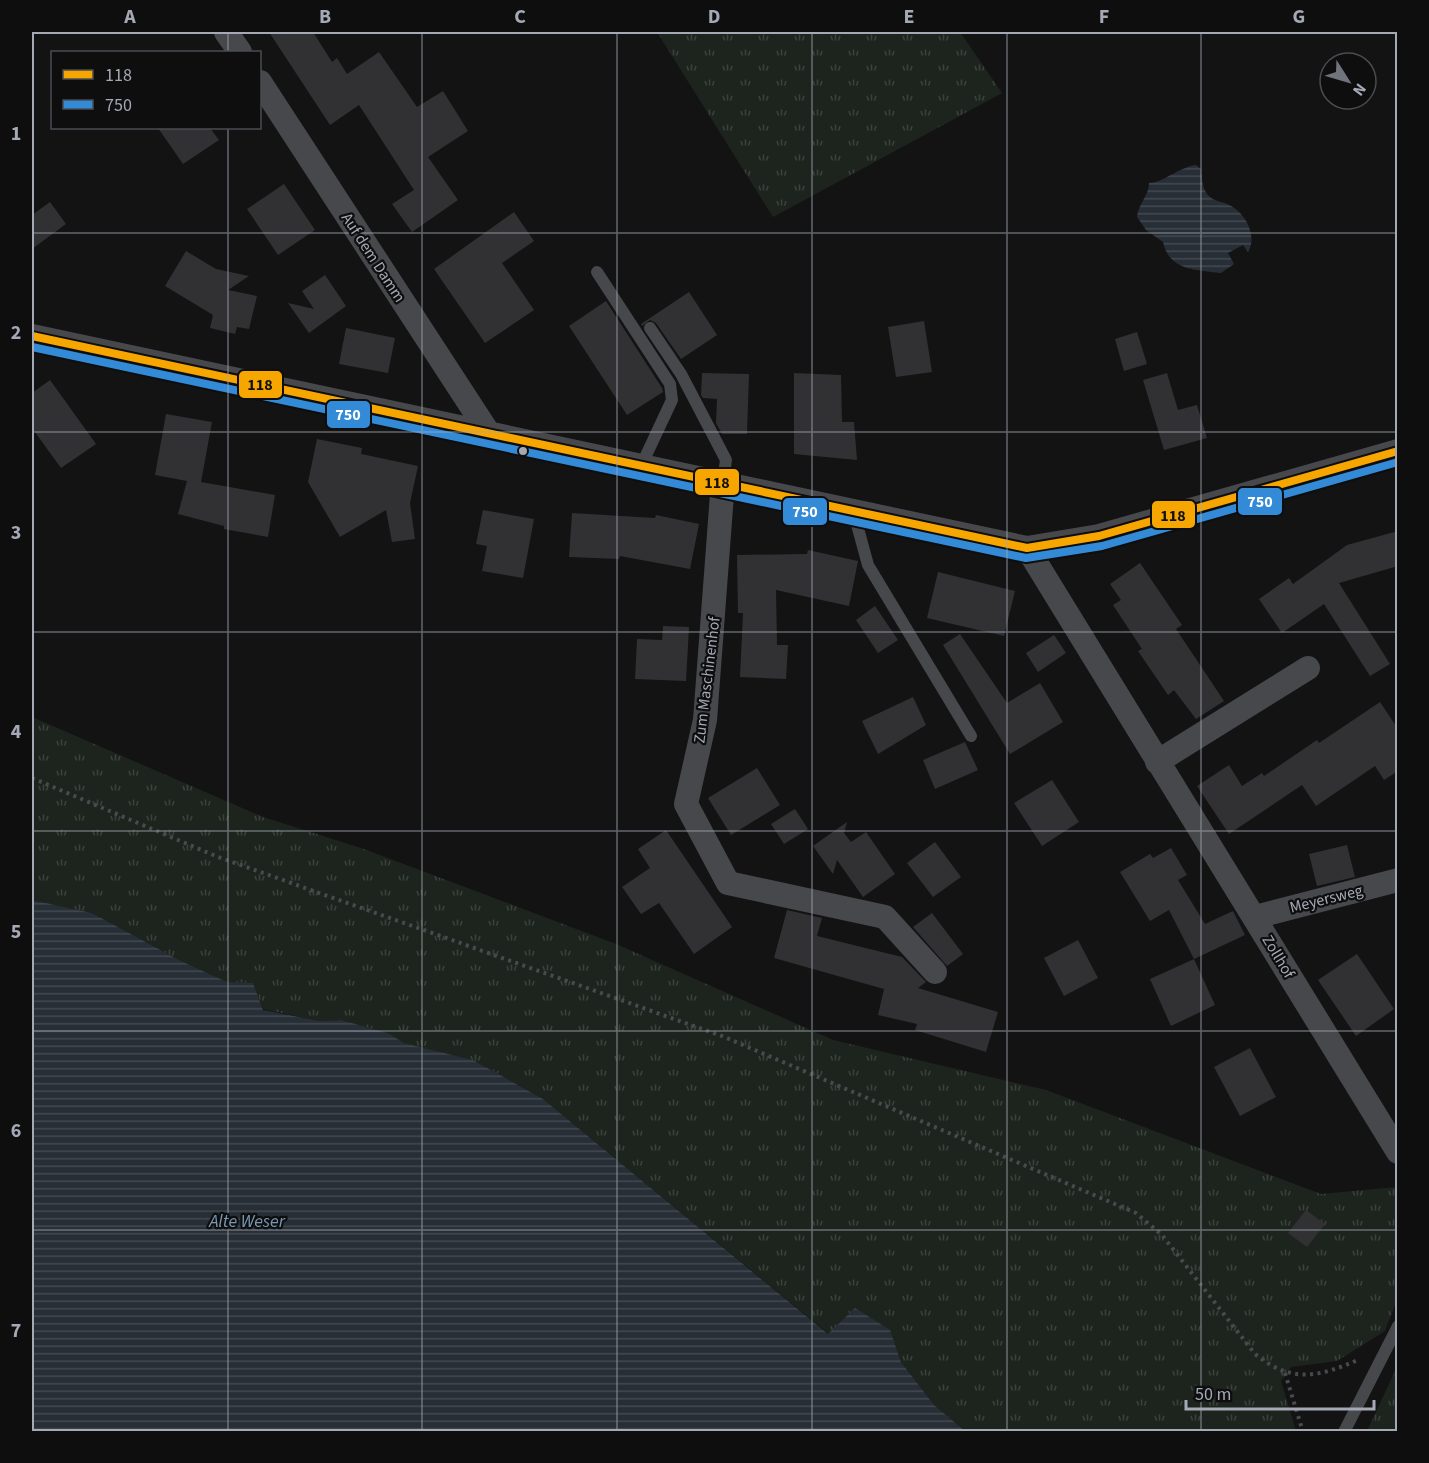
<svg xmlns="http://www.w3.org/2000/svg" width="1429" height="1463" font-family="'Source Sans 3',sans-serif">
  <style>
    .grass { fill: url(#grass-tufts) }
    .water { fill: url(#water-rules) }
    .building { fill: #313133 }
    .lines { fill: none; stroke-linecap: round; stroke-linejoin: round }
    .path { stroke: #494a4e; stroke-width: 4; stroke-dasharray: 3 4.5; stroke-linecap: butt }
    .service { stroke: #47484c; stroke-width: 12 }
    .minor { stroke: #47484c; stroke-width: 24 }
    .bus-1-casing { stroke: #0e0e0f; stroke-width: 12 }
    .bus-2-casing { stroke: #0e0e0f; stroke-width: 12 }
    .bus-1 { stroke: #f7a600; stroke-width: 8 }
    .bus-2 { stroke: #338bd7; stroke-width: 8 }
    .grid { fill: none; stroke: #a4a9b5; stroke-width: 1.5; stroke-opacity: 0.55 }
    .bus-dot { fill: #a4a9b5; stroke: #0e0e0f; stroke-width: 2 }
    .labels { text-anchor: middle; stroke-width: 4.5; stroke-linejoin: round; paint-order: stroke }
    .street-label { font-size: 16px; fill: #a4a9b5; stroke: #0e0e0f }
    .water-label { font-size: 18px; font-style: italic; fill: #7996b2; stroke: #0e0e0f }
    .line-badge { stroke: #0e0e0f; stroke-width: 2 }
    .badge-label { font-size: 16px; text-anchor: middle; font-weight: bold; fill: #fff }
    .pale-badge-label { font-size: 16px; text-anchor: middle; font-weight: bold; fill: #111 }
    .neatline { fill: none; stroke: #a4a9b5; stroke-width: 2 }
    .grid-label { font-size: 20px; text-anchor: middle; font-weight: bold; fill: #a4a9b5 }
  </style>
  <defs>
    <pattern id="grass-tufts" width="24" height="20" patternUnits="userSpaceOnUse" patternTransform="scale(1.5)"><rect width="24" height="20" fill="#1d241e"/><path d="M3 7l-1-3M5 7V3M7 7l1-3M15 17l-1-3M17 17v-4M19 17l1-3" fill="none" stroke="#3b413c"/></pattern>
    <pattern id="water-rules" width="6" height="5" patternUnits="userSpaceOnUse" patternTransform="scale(1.5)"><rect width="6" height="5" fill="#272e35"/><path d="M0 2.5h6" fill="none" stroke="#434950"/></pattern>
  </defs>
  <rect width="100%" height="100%" fill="#131314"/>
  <g class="grass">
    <path d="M657,32H960L1002,93L773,217Z"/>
    <path d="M32,717L263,817L361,848L616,944L833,1040L1046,1090L1321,1194L1397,1187V1299L1385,1331L1337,1361L1291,1367L1281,1381L1296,1431H965L934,1405L901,1362L890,1330L829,1334L543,1099L473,1060L404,1043L388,1033L341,1020L320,1021L263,1009L253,983L227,982L181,961L92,913L32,900Z"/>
    <path d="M1397,1367V1431H1367Z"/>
  </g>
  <g class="water">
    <path d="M1196,165L1201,169C1202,177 1202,189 1208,195C1214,202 1222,201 1229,205C1245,212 1258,236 1248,252L1243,245L1228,253L1234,264L1221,273C1197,270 1169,271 1163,242L1146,230L1137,217C1138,204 1149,196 1149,183C1163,183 1179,167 1196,165Z"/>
    <path d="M32,900L92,913L181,961L227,982L253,983L263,1010L320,1021L341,1020L388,1033L404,1043L473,1060L543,1099L828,1334L855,1308L890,1330L901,1362L934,1405L965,1431H32Z"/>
  </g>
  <g class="building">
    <path d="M269,32H313L332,62L337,58L347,74L379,52L417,107L443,91L468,131L428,157L458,200L412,232L392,204L414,190L359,105L330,125Z"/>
    <path d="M158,128H210L219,140L183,164Z"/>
    <path d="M284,184L315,230L278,255L247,209Z"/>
    <path d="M50,202L66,224L32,249V215Z"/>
    <path d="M514,212L534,241L502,263L534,310L485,343L434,269Z"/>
    <path d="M186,251L216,269L249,276L228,290L257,296L249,329L237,327L235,334L210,328L213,315L165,286Z"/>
    <path d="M325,275L346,306L309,333L288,303L314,309L302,291Z"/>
    <path d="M689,292L717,335L681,359L656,323L650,320L642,326L641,324Z"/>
    <path d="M606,301L662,388L663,392L627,415L569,326Z"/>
    <path d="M924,321L932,372L896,377L888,327Z"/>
    <path d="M346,328L395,338L388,373L339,364Z"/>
    <path d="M1137,332L1147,364L1124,371L1115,339Z"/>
    <path d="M702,373L749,374L747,434H722L716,423L717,399L703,398L701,395Z"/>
    <path d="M794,373L841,375L842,422H854L857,460L794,454Z"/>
    <path d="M1167,373L1178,410L1197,405L1207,438L1164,450L1143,380Z"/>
    <path d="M50,380L96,444L61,468L32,428V393Z"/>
    <path d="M166,414L212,422L201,482L275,495L268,537L224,529V526L178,514L187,481L155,475Z"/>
    <path d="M317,439L362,448L361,454L418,466L410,503L415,539L392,542L386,510L340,537L308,482Z"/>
    <path d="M483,510L534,519L523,578L482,571L487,546L476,544Z"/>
    <path d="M572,513L655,518L656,515L699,524L690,569L620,556L619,559L569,557Z"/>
    <path d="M1398,531V566L1339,583L1390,664L1370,676L1324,604L1282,633L1259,599L1289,578L1293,584L1347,545Z"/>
    <path d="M808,550L858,561L849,606L776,590L777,645H788L786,679L740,677L743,613H738L737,555L807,554Z"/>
    <path d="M1140,563L1182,625L1176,629L1224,701L1196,719L1174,690L1168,695L1138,651L1142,649L1113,605L1121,600L1110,584Z"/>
    <path d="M938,572L1015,591L1004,636L927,618Z"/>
    <path d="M875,606L898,640L878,653L856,620Z"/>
    <path d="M663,626L689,627L686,681L635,679L637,639L662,640Z"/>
    <path d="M960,634L1007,703L1040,683L1063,722L1010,754L943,645Z"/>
    <path d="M1054,635L1066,653L1038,672L1026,653Z"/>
    <path d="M913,697L926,725L878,754L862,721Z"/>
    <path d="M1380,702L1398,729V771L1384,780L1375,766L1316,806L1302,785L1229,834L1197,786L1229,765L1242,786L1262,773L1264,776L1317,740L1319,743Z"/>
    <path d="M965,742L978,770L935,789L923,760Z"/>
    <path d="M757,768L780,805L731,835L708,798Z"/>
    <path d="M1052,780L1079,822L1042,846L1014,803Z"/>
    <path d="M795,809L808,829L784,844L771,824Z"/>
    <path d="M847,822L844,833L851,842L866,832L895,874L863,897L837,860L833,874L813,846Z"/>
    <path d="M666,830L732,927L694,954L659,903L641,914L622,887L650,868L638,849Z"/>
    <path d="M935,842L961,877L933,897L907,863Z"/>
    <path d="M1347,845L1355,877L1317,886L1309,854Z"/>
    <path d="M1171,848L1187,875L1178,880L1205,924L1233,911L1245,935L1194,959L1169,910L1150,921L1120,872L1150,854L1153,858Z"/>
    <path d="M787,910L822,918L817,936L902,957L926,982L918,988L998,1012L986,1052L915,1030L917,1024L878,1015L884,989L774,958Z"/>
    <path d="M932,913L963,954L947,966L913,927Z"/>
    <path d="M1078,940L1098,978L1064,996L1044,958Z"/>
    <path d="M1357,954L1394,1009L1356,1036L1318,980Z"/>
    <path d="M1194,959L1215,1005L1171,1026L1150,979Z"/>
    <path d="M1250,1048L1276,1097L1240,1116L1214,1067Z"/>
    <path d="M1306,1210L1325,1224L1307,1247L1288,1233Z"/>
  </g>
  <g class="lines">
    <g class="path">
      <path d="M32,778L218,857L722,1036L1136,1213L1162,1235L1255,1354C1292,1384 1319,1377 1360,1359"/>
      <path d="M1285,1373L1303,1432"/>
    </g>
    <g class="service">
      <path d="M597,272L670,384L672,400L642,464"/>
      <path d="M650,328L681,374L726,460L723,481"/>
      <path d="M853,510L868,565L971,736"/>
      <path d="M1344,1432L1398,1326"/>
    </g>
    <g class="minor">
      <path d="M226,32L240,52"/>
      <path d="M260,82L488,432"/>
      <path d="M32,336L1027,548L1099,536L1398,451"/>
      <path d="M723,481L705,720L686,804L728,883L885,917L935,972"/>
      <path d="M1027,548L1398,1152"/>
      <path d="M1157,762L1308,668"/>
      <path d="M1255,917L1398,880"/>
    </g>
    <defs>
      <path id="bus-1" d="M32,336L1027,548L1099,536L1398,451"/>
      <path id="bus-2" d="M32,347L1026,558L1102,546L1398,462"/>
    </defs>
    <use href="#bus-1" class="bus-1-casing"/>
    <use href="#bus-2" class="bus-2-casing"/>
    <use href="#bus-1" class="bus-1"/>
    <use href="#bus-2" class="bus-2"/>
  </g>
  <path class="grid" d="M228,32V52M422,32V1432M617,32V1432M812,32V1432M1007,32V1432M1201,32V1432M228,128V1432M32,233H1398M32,432H1398M32,632H1398M32,831H1398M32,1031H1398M32,1230H1398"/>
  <circle class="bus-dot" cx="523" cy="451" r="5"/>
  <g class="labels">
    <g class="street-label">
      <text transform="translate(374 257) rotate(57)" y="6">Auf dem Damm</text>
      <text transform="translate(706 680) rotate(-83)" y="6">Zum Maschinenhof</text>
      <text transform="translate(1326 898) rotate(-14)" y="6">Meyersweg</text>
      <text transform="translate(1279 956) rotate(59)" y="6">Zollhof</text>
    </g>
    <g class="water-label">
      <text x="247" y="1227">Alte Weser</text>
    </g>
  </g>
  <g class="line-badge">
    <rect x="238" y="370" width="45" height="29" rx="6" fill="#f7a600"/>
    <rect x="326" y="400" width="45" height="29" rx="6" fill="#338bd7"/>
    <rect x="694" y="468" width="46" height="28" rx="6" fill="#f7a600"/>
    <rect x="1237" y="487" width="46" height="29" rx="6" fill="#338bd7"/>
    <rect x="782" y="497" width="46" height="29" rx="6" fill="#338bd7"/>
    <rect x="1151" y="500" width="45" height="29" rx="6" fill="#f7a600"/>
  </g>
  <g class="badge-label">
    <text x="348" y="420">750</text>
    <text x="1260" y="507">750</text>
    <text x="805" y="517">750</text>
  </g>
  <g class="pale-badge-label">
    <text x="260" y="390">118</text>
    <text x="717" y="488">118</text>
    <text x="1173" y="521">118</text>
  </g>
  <rect width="1429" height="1463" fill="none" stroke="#0e0e0f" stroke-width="66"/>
  <rect x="51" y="51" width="210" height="78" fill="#0e0e0f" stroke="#4a4c51" stroke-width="1.5"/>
  <rect x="63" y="70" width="30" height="9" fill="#f7a600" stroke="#4a4c51" stroke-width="1.5"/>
  <text x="105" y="81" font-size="18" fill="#a4a9b5">118</text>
  <rect x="63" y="100" width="30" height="9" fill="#338bd7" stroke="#4a4c51" stroke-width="1.5"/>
  <text x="105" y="111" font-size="18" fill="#a4a9b5">750</text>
  <g transform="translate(1348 81) rotate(127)"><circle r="28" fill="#0e0e0f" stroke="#4a4c51" stroke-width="1.5"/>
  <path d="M0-4.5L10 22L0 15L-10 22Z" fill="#71747d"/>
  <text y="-9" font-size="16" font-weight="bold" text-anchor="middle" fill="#a4a9b5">N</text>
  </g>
  <path d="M1186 1400v9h188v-9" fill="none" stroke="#a4a9b5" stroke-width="3"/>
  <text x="1195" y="1400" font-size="18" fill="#a4a9b5" stroke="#0e0e0f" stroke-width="4.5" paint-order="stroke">50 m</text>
  <rect x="33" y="33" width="1363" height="1397" class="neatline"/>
  <g class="grid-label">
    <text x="130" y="23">A</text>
    <text x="325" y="23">B</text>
    <text x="520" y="23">C</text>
    <text x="714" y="23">D</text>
    <text x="909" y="23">E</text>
    <text x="1104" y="23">F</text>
    <text x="1299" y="23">G</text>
    <text x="16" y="140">1</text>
    <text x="16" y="339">2</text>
    <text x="16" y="539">3</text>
    <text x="16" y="738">4</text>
    <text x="16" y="938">5</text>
    <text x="16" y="1137">6</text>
    <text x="16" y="1337">7</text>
  </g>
</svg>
